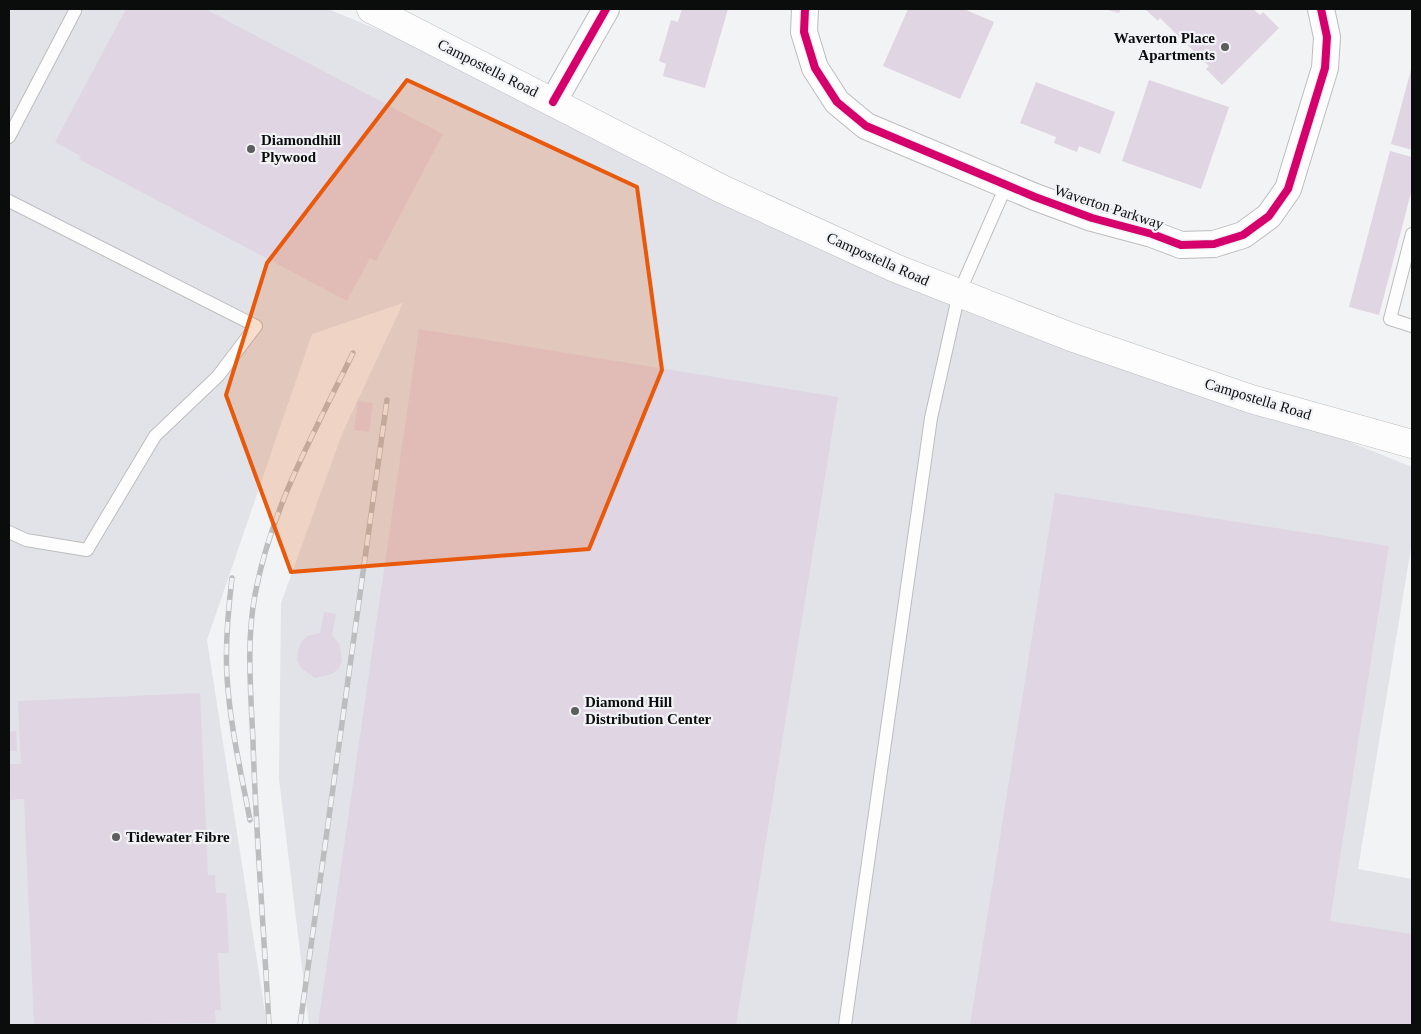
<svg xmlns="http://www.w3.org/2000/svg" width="1421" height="1034" font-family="Georgia,serif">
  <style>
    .built { fill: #e1e3e9 }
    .building { fill: #e0d5e3 }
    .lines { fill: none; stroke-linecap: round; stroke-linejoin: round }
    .lane-casing { stroke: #bdbdbe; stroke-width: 14 }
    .street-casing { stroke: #bdbdbe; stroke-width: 28 }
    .secondary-casing { stroke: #bdbdbe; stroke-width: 29 }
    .lane { stroke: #fdfdfd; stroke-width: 12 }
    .street { stroke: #fdfdfd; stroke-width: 26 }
    .secondary { stroke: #fdfdfd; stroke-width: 28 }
    .rail-casing { stroke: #bcbdbe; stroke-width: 5.5 }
    .rail { stroke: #f1f2f5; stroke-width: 4; stroke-dasharray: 11; stroke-linecap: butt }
    .cycleway-casing { stroke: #f1f2f5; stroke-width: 11 }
    .cycleway { stroke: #d6006c; stroke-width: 8 }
    .marked { fill: #e8590c; fill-opacity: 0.2; stroke: #e8590c; stroke-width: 4; stroke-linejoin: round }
    .poi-dot { fill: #5c5d5d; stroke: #f1f2f5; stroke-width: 2 }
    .labels { text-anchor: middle; stroke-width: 4.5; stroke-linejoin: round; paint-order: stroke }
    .poi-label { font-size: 15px; font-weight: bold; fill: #0b0c0c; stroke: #f1f2f5; text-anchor: start }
    .street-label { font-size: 15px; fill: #0b0c0c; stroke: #f1f2f5 }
  </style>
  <rect width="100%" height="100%" fill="#f2f3f4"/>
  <path class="built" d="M9,9H328L553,102L741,197L1412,467V542L1358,869L1412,879V1025H309L279,779L281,603L342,434L403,303L312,334L207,640L267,1025H9Z"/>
  <g class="building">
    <path d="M126,9H205L443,134L376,261L370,258L347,301L79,159L81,156L55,142Z"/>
    <path d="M682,9H728L705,88L663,76L666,64L659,61L671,20L678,22Z"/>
    <path d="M908,9H964L994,22L960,99L883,66Z"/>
    <path d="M1105,9H1121L1119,13Z"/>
    <path d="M1145,9H1253L1260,15L1263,12L1279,28L1222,85L1206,69L1209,66L1160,18L1158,21Z"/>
    <path d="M1412,66V150L1391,144Z"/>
    <path d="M1149,80L1229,107L1201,189L1122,161Z"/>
    <path d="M1036,82L1115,112L1100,154L1079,146L1077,152L1054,143L1056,137L1020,123Z"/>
    <path d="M1390,151L1412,157V189L1379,315L1349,307Z"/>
    <path d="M419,329L838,397L736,1025H318Z"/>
    <path d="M358,401L373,403L369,432L354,430Z"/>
    <path d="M1055,493L1389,546L1330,921L1412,934V1025H970Z"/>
    <path d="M324,612L336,614L332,636L339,643L342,660L339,668L332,674L315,678L301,668L297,660L298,651L301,643L307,636L320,633Z"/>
    <path d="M200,693L208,875H215L216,893H226L229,953H218L221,1010H215L216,1023L34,1025L24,799L9,800V764H21L18,701Z"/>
    <path d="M16,731L17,751H9V732Z"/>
  </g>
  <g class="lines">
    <defs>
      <g id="lane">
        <path d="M9,137L75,11"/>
        <path d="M9,201L256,326L218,376L155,436L87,550L26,540L9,532"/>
        <path d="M1412,234L1390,319L1412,326"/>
        <path d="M845,1025L931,418L959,293L1006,186"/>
      </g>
      <g id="street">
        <path d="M805,9L804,32L815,68L837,102L866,126L1035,197L1092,218L1152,234L1181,245L1214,244L1243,235L1269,216L1288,189L1325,68L1327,37L1321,9"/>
        <path d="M553,102L606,9"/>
      </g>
      <path id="secondary" d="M371,9L722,189L895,268L1071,337L1251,399L1412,444"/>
    </defs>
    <use href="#lane" class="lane-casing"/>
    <use href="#street" class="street-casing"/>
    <use href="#secondary" class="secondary-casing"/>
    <use href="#lane" class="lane"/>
    <use href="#street" class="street"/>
    <use href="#secondary" class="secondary"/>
    <defs>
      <g id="rail">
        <path d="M232,578C228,611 225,644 227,677C230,725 241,773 250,820"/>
        <path d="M269,1025C264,931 256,836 253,742C251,693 246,642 255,595C271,508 315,431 353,353"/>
        <path d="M300,1025L387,400"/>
      </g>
    </defs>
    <use href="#rail" class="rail-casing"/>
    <use href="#rail" class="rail"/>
    <defs>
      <g id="cycleway">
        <path d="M805,9L804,32L815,68L837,102L866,126L1035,197L1092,218L1152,234L1181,245L1214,244L1243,235L1269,216L1288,189L1325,68L1327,37L1321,9"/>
        <path d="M553,102L606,9"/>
      </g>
    </defs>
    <use href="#cycleway" class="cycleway-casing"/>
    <use href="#cycleway" class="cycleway"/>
  </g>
  <path class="marked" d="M407,80L637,187L662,370L589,549L291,572L226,395L267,263Z"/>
  <g class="poi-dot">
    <circle cx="1225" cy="47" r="5"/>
    <circle cx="251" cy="149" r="5"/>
    <circle cx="575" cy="711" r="5"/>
    <circle cx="116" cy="837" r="5"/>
  </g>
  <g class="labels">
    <g class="poi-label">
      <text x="1215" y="43" text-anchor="end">Waverton Place<tspan x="1215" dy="17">Apartments</tspan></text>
      <text x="261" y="145">Diamondhill<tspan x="261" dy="17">Plywood</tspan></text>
      <text x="585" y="707">Diamond Hill<tspan x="585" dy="17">Distribution Center</tspan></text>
      <text x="126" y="842">Tidewater Fibre</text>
    </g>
    <g class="street-label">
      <text transform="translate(488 68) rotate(27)" y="5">Campostella Road</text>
      <text transform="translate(1109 207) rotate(18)" y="5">Waverton Parkway</text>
      <text transform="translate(878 259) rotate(24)" y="5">Campostella Road</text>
      <text transform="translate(1258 399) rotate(17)" y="5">Campostella Road</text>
    </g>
  </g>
  <rect width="1421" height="1034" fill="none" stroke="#0b0c0c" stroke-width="20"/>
</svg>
